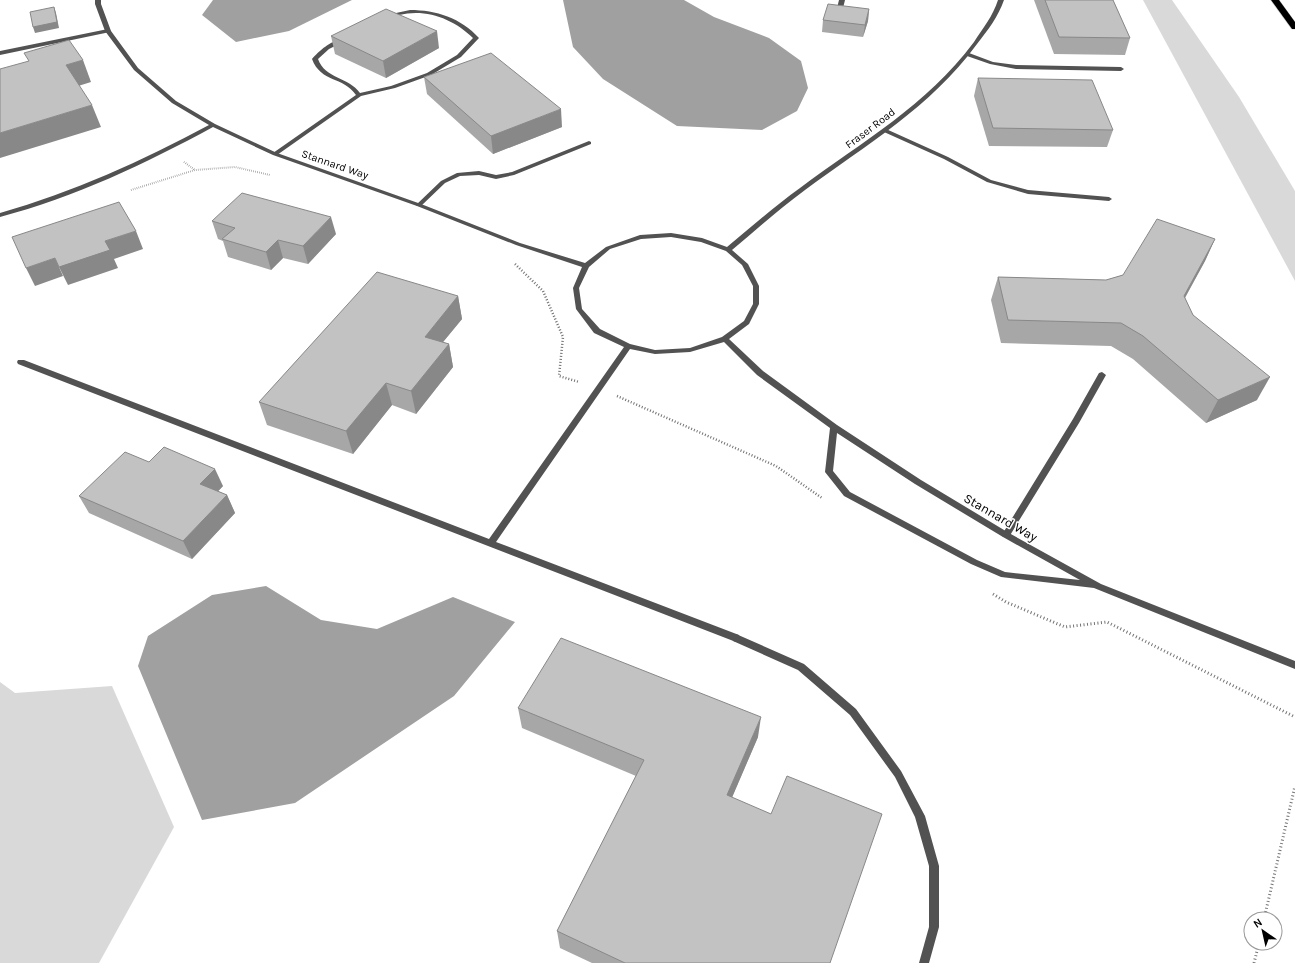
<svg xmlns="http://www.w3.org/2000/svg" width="1295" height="963" font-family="Karla,sans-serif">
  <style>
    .green { fill: #d9d9d9 }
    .water { fill: #a0a0a0 }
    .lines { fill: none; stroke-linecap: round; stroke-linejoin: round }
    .trunk-casing { stroke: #dbdbdb; stroke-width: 1 }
    .path-far2 { stroke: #747474; stroke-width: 2; stroke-dasharray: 0.5 1.5; stroke-linecap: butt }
    .path-far1 { stroke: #747474; stroke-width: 2.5; stroke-dasharray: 1 2; stroke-linecap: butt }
    .path { stroke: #747474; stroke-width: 3; stroke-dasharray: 1 2.5; stroke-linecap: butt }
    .service { fill: #525252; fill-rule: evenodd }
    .minor { fill: #525252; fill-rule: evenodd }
    .trunk { fill: #000; fill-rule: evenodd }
    .wall { fill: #a7a7a7 }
    .shaded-wall { fill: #888 }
    .building { fill: #c2c2c2; stroke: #888 }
    .labels { text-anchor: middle; stroke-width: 3; stroke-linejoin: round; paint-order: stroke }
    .far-street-label { font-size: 11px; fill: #000; stroke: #fff }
    .street-label { font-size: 13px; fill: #000; stroke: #fff }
  </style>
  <rect width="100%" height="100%" fill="#fff"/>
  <g class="green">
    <path d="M1143,0H1172L1239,97L1295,191V281Z"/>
    <path d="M0,682L15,693L112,686L174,827L99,963H0Z"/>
  </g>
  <g class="water">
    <path d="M213,0H352L289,31L236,42L202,15Z"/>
    <path d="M563,0H684L714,17L769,38L801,61L808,88L797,111L762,130L677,126L603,79L573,47Z"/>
    <path d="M266,586L321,620L377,629L453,597L515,622L454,696L295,803L202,820L138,666L148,636L212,595Z"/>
  </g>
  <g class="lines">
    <defs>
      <path id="trunk" d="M1271,0H1279L1295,22V29H1292Z"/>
    </defs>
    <use href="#trunk" class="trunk-casing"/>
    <g class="path-far2">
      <path d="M184,162L195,170"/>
      <path d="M131,190L195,170L235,167L270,175"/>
    </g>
    <g class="path-far1">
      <path d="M515,264L543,291L563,337L559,376L579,382"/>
      <path d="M617,396L776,466L822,498"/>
    </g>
    <g class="path">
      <path d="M993,594L1006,602L1065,627L1107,622L1295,717"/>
      <path d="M1264,919L1295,786"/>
      <path d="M1254,963L1259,943"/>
    </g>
    <g class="service">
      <path d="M839,0H845L842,12L839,14L836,12Z"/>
      <path d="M410,10C436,10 461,18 479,38L461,57L431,75L395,88L361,96L277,155H273V153L356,95C343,76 321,83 312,59C319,51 332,39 343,40V42L329,49L318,59C325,79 349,77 360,93L391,86L427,73L457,55L473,38C454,19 426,8 399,15C395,17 391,18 387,20L384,18L396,13Z"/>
      <path d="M108,29L111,31L110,32L0,55V51Z"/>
      <path d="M969,53L993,62L1016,65L1121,67L1124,69L1121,71L1016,69L990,64L967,56L966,55Z"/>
      <path d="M886,129L948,157L991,180L1028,190L1109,197L1112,199L1109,201L1028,194L987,182L944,159L884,132V130Z"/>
      <path d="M589,141L591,142V144L514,175L496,179L479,175L460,176L445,183L421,206H417L416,205L441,181L457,173L479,171L496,175L512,172Z"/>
      <path d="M1102,372L1106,375L1079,423L1009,537H1003L1002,535L1003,533L1073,419L1099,373Z"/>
      <path d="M736,634L804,664L856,709L901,771L925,816L939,866V927L929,963H919L929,927V866L915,817L895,777L850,715L798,670L733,641L732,638L733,635Z"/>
    </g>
    <path class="minor" d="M95,0H101V4L111,31L138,68L176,101L215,124L277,153L421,204L520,243L585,263L606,247L640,235L671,233L702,238L727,247C751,227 775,206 800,188C863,141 926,106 974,42C983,28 993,16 998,0H1004C998,17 988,30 977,44C930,108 867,144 805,190C779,209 756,230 732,250L748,264L759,286V304L749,324L729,339L763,371L837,425L921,480L1009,533L1101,584L1295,661V669L1094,588L1001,577L971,564L844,496L825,472L830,428L757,375L724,342L690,352L655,354L630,349L496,542L739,635L740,638L739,641L736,642L18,364L17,362L18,360H24L489,539L624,347L594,333L576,309L573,288L582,267L516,245L417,206L273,155L213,127C145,164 75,197 0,217V213C73,192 142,161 209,125L172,103L134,70L105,31L95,4ZM671,237L701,242L726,251L742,265L753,286V304L744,321L722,337L690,348L655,350L630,344L600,329L582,309L579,288L589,267L610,249L641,239ZM837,433L915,484L1003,537L1080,580L1005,572L977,560L850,492L833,471Z"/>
    <use href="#trunk" class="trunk"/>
  </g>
  <g class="wall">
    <path d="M1034,0H1113L1130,38L1125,55L1054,54Z"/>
    <path d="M869,9L868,21L863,37L822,32L823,20Z"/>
    <path d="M331,36L439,48L386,78L335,54Z"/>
    <path d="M424,77L562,127L493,154L427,94Z"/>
    <path d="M978,78L1113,130L1107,147L989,146L974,96Z"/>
    <path d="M212,221L336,234L308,264L283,258L271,270L228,257L223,241L218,239Z"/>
    <path d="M1215,239L1205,261L1185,298L1193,315L1257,400L1206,423L1133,359L1111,346L1001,343L991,300L998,277L1106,280L1123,275Z"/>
    <path d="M458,296L462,319L443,342L449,344L453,367L416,414L392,405L353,454L267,425L259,402Z"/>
    <path d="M149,462L223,486L218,491L227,495L235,513L192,559L89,513L79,496Z"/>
    <path d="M518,708L758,737L732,797L830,963H592L560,948L557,931L636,776L522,728Z"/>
  </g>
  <g class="shaded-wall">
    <path d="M54,7L56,13L59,28L35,33L33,27Z"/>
    <path d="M869,9L868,21L863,37L865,25Z"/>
    <path d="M437,31L439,48L386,78L383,61Z"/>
    <path d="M83,60L91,82L75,87L66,65Z"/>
    <path d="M92,105L101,127L0,158V133Z"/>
    <path d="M561,109L562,127L493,154L491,136Z"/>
    <path d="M331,217L336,234L308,264L303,246Z"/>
    <path d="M136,231L143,249L114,259L118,268L68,285L59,267L105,241Z"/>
    <path d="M1215,239L1205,261L1173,319L1184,296Z"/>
    <path d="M278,240L283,258L271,270L266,252Z"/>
    <path d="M55,258L63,276L35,286L26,268Z"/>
    <path d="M458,296L462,319L429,359L425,337Z"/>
    <path d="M449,344L453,367L416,414L411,391Z"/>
    <path d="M1270,377L1257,400L1206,423L1218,400Z"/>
    <path d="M386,383L392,405L353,454L346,431Z"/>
    <path d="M215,469L223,486L208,502L200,484Z"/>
    <path d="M227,495L235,513L192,559L183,541Z"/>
    <path d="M761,717L758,737L725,814L727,795Z"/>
  </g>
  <g class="building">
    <path d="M1045,0H1113L1130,38L1059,37Z"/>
    <path d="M828,4L869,9L865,25L823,20Z"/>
    <path d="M54,7L57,22L33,27L30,12Z"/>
    <path d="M386,9L437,31L383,61L331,36Z"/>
    <path d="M69,40L83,60L66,65L92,105L0,133V69L29,61L24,53Z"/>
    <path d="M491,53L561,109L491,136L424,77Z"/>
    <path d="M978,78L1092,80L1113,130L993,128Z"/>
    <path d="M242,193L331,217L303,246L278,240L266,252L222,239L235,228L212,221Z"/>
    <path d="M119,202L136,231L105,241L110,250L59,267L55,258L26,268L12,237Z"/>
    <path d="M1157,219L1215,239L1184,296L1193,315L1270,377L1218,400L1143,336L1121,323L1008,320L998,277L1106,280L1123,275Z"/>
    <path d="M377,272L458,296L425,337L449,344L411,391L386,383L346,431L259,402Z"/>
    <path d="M164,447L215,469L200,484L227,495L183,541L79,496L125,452L149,462Z"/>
    <path d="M561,638L761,717L727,795L771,814L787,776L882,814L830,963H625L557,931L644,760L518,708Z"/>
  </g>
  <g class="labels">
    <g class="far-street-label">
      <text transform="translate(870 128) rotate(-37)" y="4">Fraser Road</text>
      <text transform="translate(335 164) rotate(19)" y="4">Stannard Way</text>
    </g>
    <g class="street-label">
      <text transform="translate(1001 517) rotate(30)" y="5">Stannard Way</text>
    </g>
  </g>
  <g transform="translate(1263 931) rotate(326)"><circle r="19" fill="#ffffff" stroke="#999999"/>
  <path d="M0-3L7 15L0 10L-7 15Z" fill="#000000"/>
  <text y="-6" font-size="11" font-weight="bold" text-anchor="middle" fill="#000000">N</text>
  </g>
</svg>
